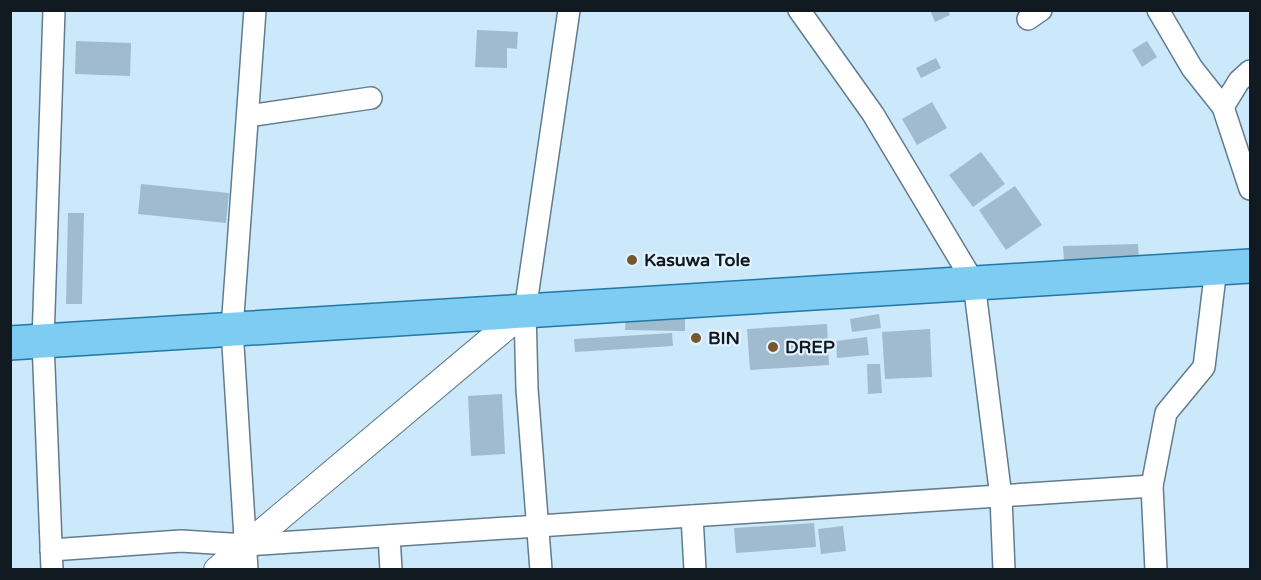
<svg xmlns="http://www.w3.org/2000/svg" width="1261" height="580" font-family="'Varela Round',sans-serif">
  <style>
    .building { fill: #a0bbcd }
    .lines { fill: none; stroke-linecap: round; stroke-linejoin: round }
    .minor-casing { stroke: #637c8d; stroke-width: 24 }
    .tertiary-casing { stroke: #637c8d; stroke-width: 28 }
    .primary-casing { stroke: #2078a4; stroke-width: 36 }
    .minor { stroke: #fff; stroke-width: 21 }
    .tertiary { stroke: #fff; stroke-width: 26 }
    .primary { stroke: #7fccf3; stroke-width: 33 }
    .poi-dot { fill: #77572d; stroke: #e2f3ff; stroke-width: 2 }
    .labels { text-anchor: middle; stroke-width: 4.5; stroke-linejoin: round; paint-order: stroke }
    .poi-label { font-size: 18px; font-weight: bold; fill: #101a20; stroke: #e2f3ff; text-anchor: start }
  </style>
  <rect width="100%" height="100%" fill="#cce8fb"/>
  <g class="building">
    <path d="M930,10H948L950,15L935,22Z"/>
    <path d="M477,30L518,32L517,49L507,48V68L475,67Z"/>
    <path d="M76,41L131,43L130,76L75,74Z"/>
    <path d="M1147,41L1157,57L1142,67L1132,50Z"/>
    <path d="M936,58L941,68L921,78L916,68Z"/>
    <path d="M932,102L947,128L917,145L902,119Z"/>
    <path d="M981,152L1005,184L973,207L949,175Z"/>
    <path d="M141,184L229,193L226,223L138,214Z"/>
    <path d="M1015,186L1042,225L1006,250L979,210Z"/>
    <path d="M68,213H84L82,304H66Z"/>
    <path d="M1138,244L1139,259L1064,261L1063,246Z"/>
    <path d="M626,313L685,314V331L625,330Z"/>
    <path d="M879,314L881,328L852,332L850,319Z"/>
    <path d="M827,324L829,365L750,370L747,329Z"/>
    <path d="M930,329L932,377L885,379L882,332Z"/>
    <path d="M672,333L673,346L575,352L574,339Z"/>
    <path d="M867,337L869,355L837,358L836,341Z"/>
    <path d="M867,364H880L882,393L868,394Z"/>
    <path d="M502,394L505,454L471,456L468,396Z"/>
    <path d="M814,523L816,547L736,553L734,528Z"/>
    <path d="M843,526L846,551L821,554L818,529Z"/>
  </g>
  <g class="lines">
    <defs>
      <g id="minor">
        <path d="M799,10L873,114L974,283L1001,497L1004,570"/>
        <path d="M1158,10L1192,68L1223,107L1250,189"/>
        <path d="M1028,19L1041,10"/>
        <path d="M1223,107L1239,81L1250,71"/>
        <path d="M248,116L371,98"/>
        <path d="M692,516L695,570"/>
        <path d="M389,536L391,570"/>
        <path d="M51,550L181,541L246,545L1152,486"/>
        <path d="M52,570L43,341L54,10"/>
        <path d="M247,570L232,329L255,10"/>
        <path d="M541,570L527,389L525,311L569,10"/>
        <path d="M1156,570L1152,486L1166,413L1204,367L1216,268"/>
      </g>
      <path id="tertiary" d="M217,570L525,311"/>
      <path id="primary" d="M10,343L1250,266"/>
    </defs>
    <use href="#minor" class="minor-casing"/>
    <use href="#tertiary" class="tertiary-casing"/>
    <use href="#primary" class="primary-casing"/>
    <use href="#minor" class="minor"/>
    <use href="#tertiary" class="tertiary"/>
    <use href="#primary" class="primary"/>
  </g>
  <g class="poi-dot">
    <circle cx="632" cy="260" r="6"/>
    <circle cx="696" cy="338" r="6"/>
    <circle cx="773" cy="347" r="6"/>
  </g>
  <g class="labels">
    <g class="poi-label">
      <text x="644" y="266">Kasuwa Tole</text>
      <text x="708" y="344">BIN</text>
      <text x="785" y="353">DREP</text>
    </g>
  </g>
  <rect width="1261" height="580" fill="none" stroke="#101a20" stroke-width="24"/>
</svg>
